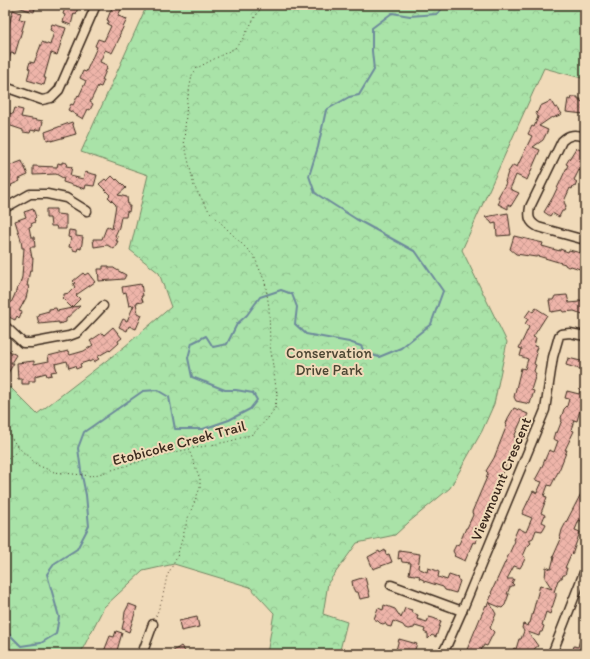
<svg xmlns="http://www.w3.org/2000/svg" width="590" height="659" font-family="Itim,sans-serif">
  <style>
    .park { fill: url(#park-crowns); stroke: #728663 }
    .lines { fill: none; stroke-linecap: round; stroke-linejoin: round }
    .stream { stroke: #6d8a9b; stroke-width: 2 }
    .building { fill: url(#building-cross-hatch); stroke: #3b2a1e }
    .minor-casing { stroke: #3b2a1e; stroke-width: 11 }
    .path { stroke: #3b2a1e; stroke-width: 1; stroke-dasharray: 1 3; stroke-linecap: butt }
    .minor { stroke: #f0dab9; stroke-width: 8 }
    .labels { text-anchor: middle; stroke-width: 4; stroke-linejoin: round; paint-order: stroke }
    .park-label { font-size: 15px; fill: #4c4633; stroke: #f0dab9 }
    .street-label { font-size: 15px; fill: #3b2a1e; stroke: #f0dab9 }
  </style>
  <defs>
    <pattern id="park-crowns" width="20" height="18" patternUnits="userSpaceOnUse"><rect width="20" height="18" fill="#a9e3a8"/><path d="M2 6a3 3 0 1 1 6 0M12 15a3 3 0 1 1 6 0" fill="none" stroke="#92c390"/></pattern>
    <pattern id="building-cross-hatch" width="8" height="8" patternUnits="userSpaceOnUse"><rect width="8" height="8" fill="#eeb4a9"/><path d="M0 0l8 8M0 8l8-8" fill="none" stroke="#cd9b91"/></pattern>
  </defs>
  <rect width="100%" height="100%" fill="#f0dab9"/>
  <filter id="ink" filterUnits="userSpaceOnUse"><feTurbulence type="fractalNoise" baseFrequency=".025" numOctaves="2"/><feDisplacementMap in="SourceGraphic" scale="8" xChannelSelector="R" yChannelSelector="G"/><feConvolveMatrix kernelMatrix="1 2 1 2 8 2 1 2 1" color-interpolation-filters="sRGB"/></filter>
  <g filter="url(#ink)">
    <path class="park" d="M147,5H585V79L544,68L462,250L507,342L494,404L482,431L450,488L409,522L395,535L357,543L328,583L323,614L347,622L339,654H267L274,613L250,587L174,564L143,571L104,607L80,654H5V389L10,387L37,414L124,347L171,307L159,273L130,250L148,175L81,152Z"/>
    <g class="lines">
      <path class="stream" d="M5,617L9,634L21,646L41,643L56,634L59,617L47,574L55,563L77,549L89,526L86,495L81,471L78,448L84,432L143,391L157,390L169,397L175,429H203L229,420L250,409L257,400L253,393L236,390H225L192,377L188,358L192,343L206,336L213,347L227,344L237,324L247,315L260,297L281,290L292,294L297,307L295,324L306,334L349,342L361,346L365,353L379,357L401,348L431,324L443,291L416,252L356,219L315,193L309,176L318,147L326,110L349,97L359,95L374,70L372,51V28L392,13L410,16L437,14L445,5"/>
    </g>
    <g class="building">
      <path d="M14,5H36L34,12L14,6Z"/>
      <path d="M66,5L78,7L76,14L74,13L71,25L63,22L65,15L63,14Z"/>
      <path d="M113,5L122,7L118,16L127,19L119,36L120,37L112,53L105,50L100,62L107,65L106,68H107L102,80H104L101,87L98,86L90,102L93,104L90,110L88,109L83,119L68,110L71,104L73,105L78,95L79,96L86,81L80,78L83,71L86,72L97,47L95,46L98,39L104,41L111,26L107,24L109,21L107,20Z"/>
      <path d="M13,10L21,13L19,19L25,20L15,54L11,53L6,69H5V44L6,39H5V31L7,32Z"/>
      <path d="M52,24L66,28L57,55L51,53L44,78H46L44,85L27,80L30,69L28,68L30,62L34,63L42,42L50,45L54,32L50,30Z"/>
      <path d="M572,97H578V99H581L580,101L585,102L584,114L566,112L568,99L571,100Z"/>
      <path d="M551,101L555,108L557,107L562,114L553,118L552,117L539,126L548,130L543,140L533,147L540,150L527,180L516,175L514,180L510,189L519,193L511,206L508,204V209L498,204L500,201L498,197L506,183L505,182L508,172L513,165L517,167L529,142L532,136L528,134L532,126L534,127L538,117L536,113L538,111L540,106Z"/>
      <path d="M15,108L23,110L21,117L43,121L41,130L36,129L35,131L31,130L30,133L23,132V130L5,124V112L13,114Z"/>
      <path d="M72,122L76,134L51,141L50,139L47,140L45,132Z"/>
      <path d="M576,148L585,152V165L583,166L580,171L579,170L574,180L577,182L575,187L573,186L572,189L570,188L565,199L564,202L566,206L564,211H562L559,217L552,213L550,216L544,212L553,197L568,165L566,164Z"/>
      <path d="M22,161L28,175L19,179L20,181L11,185L12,186L5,191V174L8,179L11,177L6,167Z"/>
      <path d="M62,162L67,163L66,166L72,167L70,176L83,179L85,172L97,175L94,186L86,185L85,189L63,182L64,177L63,178L56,174L33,175V166L57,167L58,163L62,164Z"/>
      <path d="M112,176L116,180L117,179L126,188L118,195L127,197L128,206H130L129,212L127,211L126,217H121L119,227L115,236L118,237L116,241H118L114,249L107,245L94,247L93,239H102L107,226L112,229L116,205L108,197L110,195L99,184L105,179L107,181Z"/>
      <path d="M33,209L36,217L34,219L35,222L31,224L32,226L29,227L31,237H34L35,247H30L32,258H33L32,270H30L27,286H29L26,298L19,311L22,312L19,318L17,316L15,320L5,315L9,303H11L15,294L17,288H18L20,284L22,277L24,248H22L21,240L15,221L26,217L24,212Z"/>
      <path d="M46,209H56V214L66,215V229H57L56,226H51L50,218H46Z"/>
      <path d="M508,213L511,235L497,236L496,223L492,224L491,222L485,217Z"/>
      <path d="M69,230L76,231V236L83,237L81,249L78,248L77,251L73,250V248L69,247L71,238L68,237Z"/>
      <path d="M514,236L543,243L542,246L556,250L560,251V249L568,252L569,250L585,254V278L580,269L571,266L568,267L565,265V264L538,256L536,257L516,254L510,249Z"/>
      <path d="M103,266H109V268H114L115,269L126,275L124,279L99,281L98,269H103Z"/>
      <path d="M83,273L85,275L88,273L95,282L76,295L80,299L72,307L80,306L66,319V322L59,324V322L39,324L37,316H39L38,314L49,311V309L56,308L57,311L72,308L62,298L64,296V294L69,293L75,287L73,284L75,283L73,281Z"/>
      <path d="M141,284L143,296H141L143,302L136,303L138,313L142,315L136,329L129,326L127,331L119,327L123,319L127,321L134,305L129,306L126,292L123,293L122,287Z"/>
      <path d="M567,295L569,303L579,302V300L585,301V315L574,311L563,312V310L551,312L549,300H553L555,296Z"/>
      <path d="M536,308L547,315L533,337L536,338L534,346L537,347L535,352L537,353L534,364L536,365L534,371L536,374L531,390L534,391L530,404L516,401L514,397L521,368L525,369L528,359L520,356L522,349L519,348L529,327L525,324L528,319L525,317L530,310L533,312Z"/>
      <path d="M113,327L122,338L118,341L119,343L110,351L109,350L97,357L99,359L94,362L93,360L89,362V361L80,364L81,367L76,369L75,366L69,368L67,361L55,364L57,371L51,372L52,375L47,376L46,373L35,376V381H29V384H22V379H18L17,363L34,361V364L49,361L48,356L68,351L70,355L84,351L93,345L90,341L102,333L104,335Z"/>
      <path d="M8,350L16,355L11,363H14L5,378V354Z"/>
      <path d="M568,358L585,362V371L566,365Z"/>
      <path d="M584,378H585V398L583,403H582L577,421L574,420L571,430L574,431L565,450H567L560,468L551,486L548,485L544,496L547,497L541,513L545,515L542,522L546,524L544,528L542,531L536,530L533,538L529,540L531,543L527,547L523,556L525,557L524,561L520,568L514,566L507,579H514L512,583L514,585L510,587L507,594H509L505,605L502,608L490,603L496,614L490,628L494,632L487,646L484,645L479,654H467L468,653L466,652L481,616L486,605L487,606L492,594L491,593L495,584L515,541L513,540L518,528L526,532L532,518L522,514L533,491L537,493L542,482L535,480L541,469L549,450L554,452L558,441L553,439L555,432L557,433L562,420L561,418L564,409L567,406L569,399L565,398L567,391L579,394Z"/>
      <path d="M514,408L528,414L525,420L522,419L514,437L517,438L510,455L495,489L497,490L479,530H480L475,543L473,542L465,561L454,556L455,555L453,551L456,545L459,544L466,528H467L473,515L472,512L487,477H486L488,473L486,471L494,458L507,425L506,424L508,418Z"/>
      <path d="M585,486V518L583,522L579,520L575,530L580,532L572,555L571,554L565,568H567L565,575H563L562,578H560L559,580H558L554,592L556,593V596L550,614L546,612L542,625L544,626L542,632H540L539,636L528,632L538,646L535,648L532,654H511L514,648L516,649L519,639H521L524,631L522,628L523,624L528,626L529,623H530L540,585L552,589L545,578L546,567L551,569L554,557H553L561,539L560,538L562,530Z"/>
      <path d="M385,550L386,555L389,554L392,562L373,569L368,557L379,551L380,553Z"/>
      <path d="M399,551L420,554L418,568L427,572L428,568L435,570L439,572L438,577L447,580L449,575L458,578L457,579L460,581L456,593L445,590L443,587L424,581V580L419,578L420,576L409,574L411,563L402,562L401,558L398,559Z"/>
      <path d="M365,577L370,597L360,599L358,592H355L353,588L352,581Z"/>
      <path d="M129,604L137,607L129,632L122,629L124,620L125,612Z"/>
      <path d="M384,605L395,609L401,618L405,608L412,610L411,612L418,615L417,619L427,622L429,617L433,618L441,621L436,637L432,635L428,639V634L424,632L425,629L415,626L414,628L409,629L405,628L403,625L393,621L391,627L387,626L385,623L383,624L380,623L378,621L374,619L378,608L383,610Z"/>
      <path d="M197,617L199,627L181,631L179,621Z"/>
      <path d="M583,628H585V654L572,653L574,646L578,647Z"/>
      <path d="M116,631L122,633L116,654H103L110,636L114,637Z"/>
      <path d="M399,639L417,644L413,654H395Z"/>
      <path d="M181,646L187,654H169Z"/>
    </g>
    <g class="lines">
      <defs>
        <g id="minor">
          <path d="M5,87L42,100L51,98L59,90L96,5"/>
          <path d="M585,137C575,134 569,134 562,141L530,207C528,217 529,222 538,227L585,240"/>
          <path d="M5,208L30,194H47L66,198L87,211"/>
          <path d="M5,326L23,343H31L69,336L77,333L85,325L103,306"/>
          <path d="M391,585L462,611"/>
          <path d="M142,654L153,624"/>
          <path d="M442,654L447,645L462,611L545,410L553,357L559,336L561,334L570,333L585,336"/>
          <path d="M552,654L585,570"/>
        </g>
      </defs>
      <use href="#minor" class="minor-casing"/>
      <g class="path">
        <path d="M5,429L19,449"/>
        <path d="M5,461L20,449L37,465L54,472L92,476L165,454L231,441L253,434L269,417L275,408L277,395L270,345L269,307L265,282L254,256L209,211L194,186L184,141L187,102L192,75L197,68L235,48L242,40L255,17L263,5"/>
        <path d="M156,616L162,600L167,576L177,557L188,518L200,488V479L189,450"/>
      </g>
      <use href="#minor" class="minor"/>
    </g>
  </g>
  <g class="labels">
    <g class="park-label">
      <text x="329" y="358">Conservation<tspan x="329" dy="17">Drive Park</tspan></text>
    </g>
    <g class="street-label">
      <text transform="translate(179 443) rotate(-15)" y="5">Etobicoke Creek Trail</text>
      <text transform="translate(501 479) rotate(-67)" y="5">Viewmount Crescent</text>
    </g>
  </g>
  <rect width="590" height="659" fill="none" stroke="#f0dab9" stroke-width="20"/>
  <rect x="10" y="10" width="570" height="639" fill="none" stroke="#3b2a1e" stroke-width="1.5" filter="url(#ink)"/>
</svg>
